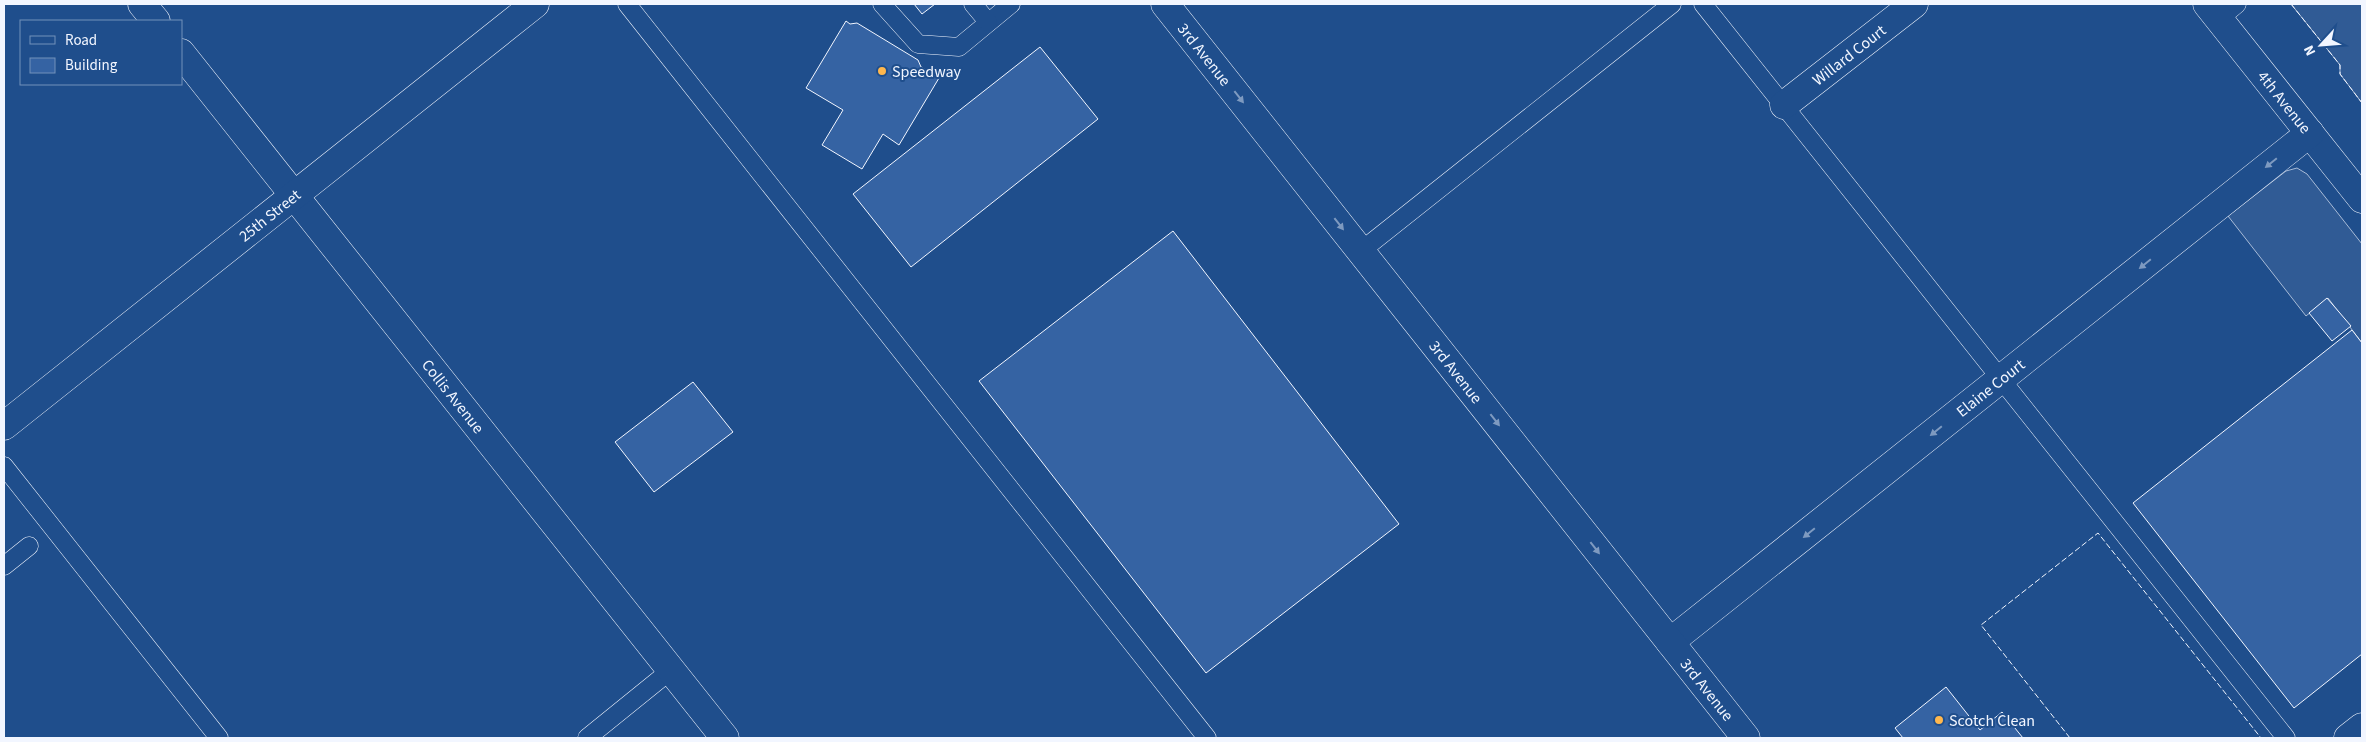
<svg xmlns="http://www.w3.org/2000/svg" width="2366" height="742" font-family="'Source Sans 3',sans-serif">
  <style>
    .parking { fill: #305b95; stroke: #a8bbd7 }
    .building { fill: #3563a3; stroke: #f2f6ff }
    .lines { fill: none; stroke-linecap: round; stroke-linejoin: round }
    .lane-casing { stroke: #f2f6ff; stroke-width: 19 }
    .street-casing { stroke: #f2f6ff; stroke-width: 29 }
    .primary-casing { stroke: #f2f6ff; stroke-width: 29 }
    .lane { stroke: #1f4e8c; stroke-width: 18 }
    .street { stroke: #1f4e8c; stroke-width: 28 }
    .primary { stroke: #1f4e8c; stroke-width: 28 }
    .fence { stroke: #f2f6ff; stroke-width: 1; stroke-dasharray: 6 2.5; stroke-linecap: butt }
    .oneway { fill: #7e9ac0 }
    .poi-dot { fill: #ffb74d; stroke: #1f4e8c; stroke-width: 2 }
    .labels { text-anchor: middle; stroke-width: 4; stroke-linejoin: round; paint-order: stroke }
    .street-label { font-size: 16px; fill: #f2f6ff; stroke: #1f4e8c }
    .poi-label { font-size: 16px; fill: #f2f6ff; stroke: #1f4e8c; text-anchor: start }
  </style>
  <rect width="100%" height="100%" fill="#1f4e8c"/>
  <g class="parking">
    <path d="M2291,4H2362V103L2340,74V65Z"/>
    <path d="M2297,168L2307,174L2362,244V343L2328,298L2306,316L2228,216L2286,171Z"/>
  </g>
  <g class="building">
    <path d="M914,4H935L922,14Z"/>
    <path d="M846,21L850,24L857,23L918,60L921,67L939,78L899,145L883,134L862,169L822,145L843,110L806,88Z"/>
    <path d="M1040,47L1098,119L911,267L853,194Z"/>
    <path d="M1173,231L1399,524L1206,673L979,381Z"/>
    <path d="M2327,298L2351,326L2332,341L2309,313Z"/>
    <path d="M2352,330L2362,343V654L2294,708L2133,503Z"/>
    <path d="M693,382L733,432L654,492L615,442Z"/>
    <path d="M1946,687L1980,730L2002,712L2023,738H1903L1895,728Z"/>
  </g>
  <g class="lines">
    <defs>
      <g id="lane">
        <path d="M627,4L1207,738"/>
        <path d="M882,4L918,44L959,47L1011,4"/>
        <path d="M973,4L988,22"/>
        <path d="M1703,4L2286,738"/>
        <path d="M2219,19L2237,4"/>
        <path d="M1361,251L1672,4"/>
        <path d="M4,466L219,738"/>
        <path d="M4,566L29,546"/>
        <path d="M587,738L671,670"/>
      </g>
      <g id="street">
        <path d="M142,4L156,21"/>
        <path id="s1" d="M2207,4L2362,199"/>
        <path id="s2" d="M181,53L725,738"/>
        <path id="s3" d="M1784,105L1914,4"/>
        <path id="s4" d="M4,426L535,4"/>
        <path id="s5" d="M1670,642L2310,133"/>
        <path d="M2348,738L2362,727"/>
      </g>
      <g id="primary">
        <path id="s6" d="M1165,4L1746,738"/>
      </g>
    </defs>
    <use href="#lane" class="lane-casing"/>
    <use href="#street" class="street-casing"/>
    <use href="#primary" class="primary-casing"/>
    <use href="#lane" class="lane"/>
    <use href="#street" class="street"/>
    <use href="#primary" class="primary"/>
    <g class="fence">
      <path d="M2291,4L2340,65V74L2362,103"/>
      <path d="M2070,738L1981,625L2098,533L2261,738"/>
    </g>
  </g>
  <defs><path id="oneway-solid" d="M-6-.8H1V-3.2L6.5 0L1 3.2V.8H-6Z" transform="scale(1.25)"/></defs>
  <g class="oneway">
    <use href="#oneway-solid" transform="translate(1239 97) rotate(52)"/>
    <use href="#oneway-solid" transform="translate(2271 163) rotate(141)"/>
    <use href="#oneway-solid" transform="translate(1339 224) rotate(52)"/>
    <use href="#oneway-solid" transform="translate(2145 264) rotate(141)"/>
    <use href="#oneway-solid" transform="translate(1495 420) rotate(52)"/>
    <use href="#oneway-solid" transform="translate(1936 431) rotate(141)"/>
    <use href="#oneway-solid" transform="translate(1809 533) rotate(141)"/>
    <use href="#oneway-solid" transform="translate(1595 548) rotate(52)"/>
  </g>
  <g class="poi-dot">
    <circle cx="882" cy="71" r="5"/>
    <circle cx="1939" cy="720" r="5"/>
  </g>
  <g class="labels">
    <g class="street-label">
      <text dy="6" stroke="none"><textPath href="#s6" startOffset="64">3rd Avenue</textPath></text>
      <text dy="6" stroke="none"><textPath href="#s3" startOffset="82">Willard Court</textPath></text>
      <text dy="6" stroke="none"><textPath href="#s1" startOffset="125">4th Avenue</textPath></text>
      <text dy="6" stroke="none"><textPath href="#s4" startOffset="339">25th Street</textPath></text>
      <text dy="6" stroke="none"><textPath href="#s6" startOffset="469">3rd Avenue</textPath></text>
      <text dy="6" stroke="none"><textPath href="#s5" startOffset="409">Elaine Court</textPath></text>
      <text dy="6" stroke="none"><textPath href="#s2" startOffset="438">Collis Avenue</textPath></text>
      <text dy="6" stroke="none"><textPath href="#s6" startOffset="874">3rd Avenue</textPath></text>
    </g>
    <g class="poi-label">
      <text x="892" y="77">Speedway</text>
      <text x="1949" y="726">Scotch Clean</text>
    </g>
  </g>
  <rect width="2366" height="742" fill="none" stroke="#f2f6ff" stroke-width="10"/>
  <rect x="20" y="20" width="162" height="65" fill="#1f4e8c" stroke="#7391ba"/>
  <rect x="30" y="36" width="25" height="8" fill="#1f4e8c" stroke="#7391ba"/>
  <text x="65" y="45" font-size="15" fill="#f2f6ff">Road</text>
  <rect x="30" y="58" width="25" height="15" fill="#3563a3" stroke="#7391ba"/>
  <text x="65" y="70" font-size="15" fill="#f2f6ff">Building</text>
  <g transform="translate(2321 45) rotate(244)" stroke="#1f4e8c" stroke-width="4" paint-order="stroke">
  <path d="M0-4L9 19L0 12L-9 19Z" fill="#f2f6ff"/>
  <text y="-8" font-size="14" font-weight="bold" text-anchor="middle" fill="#f2f6ff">N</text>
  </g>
</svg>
